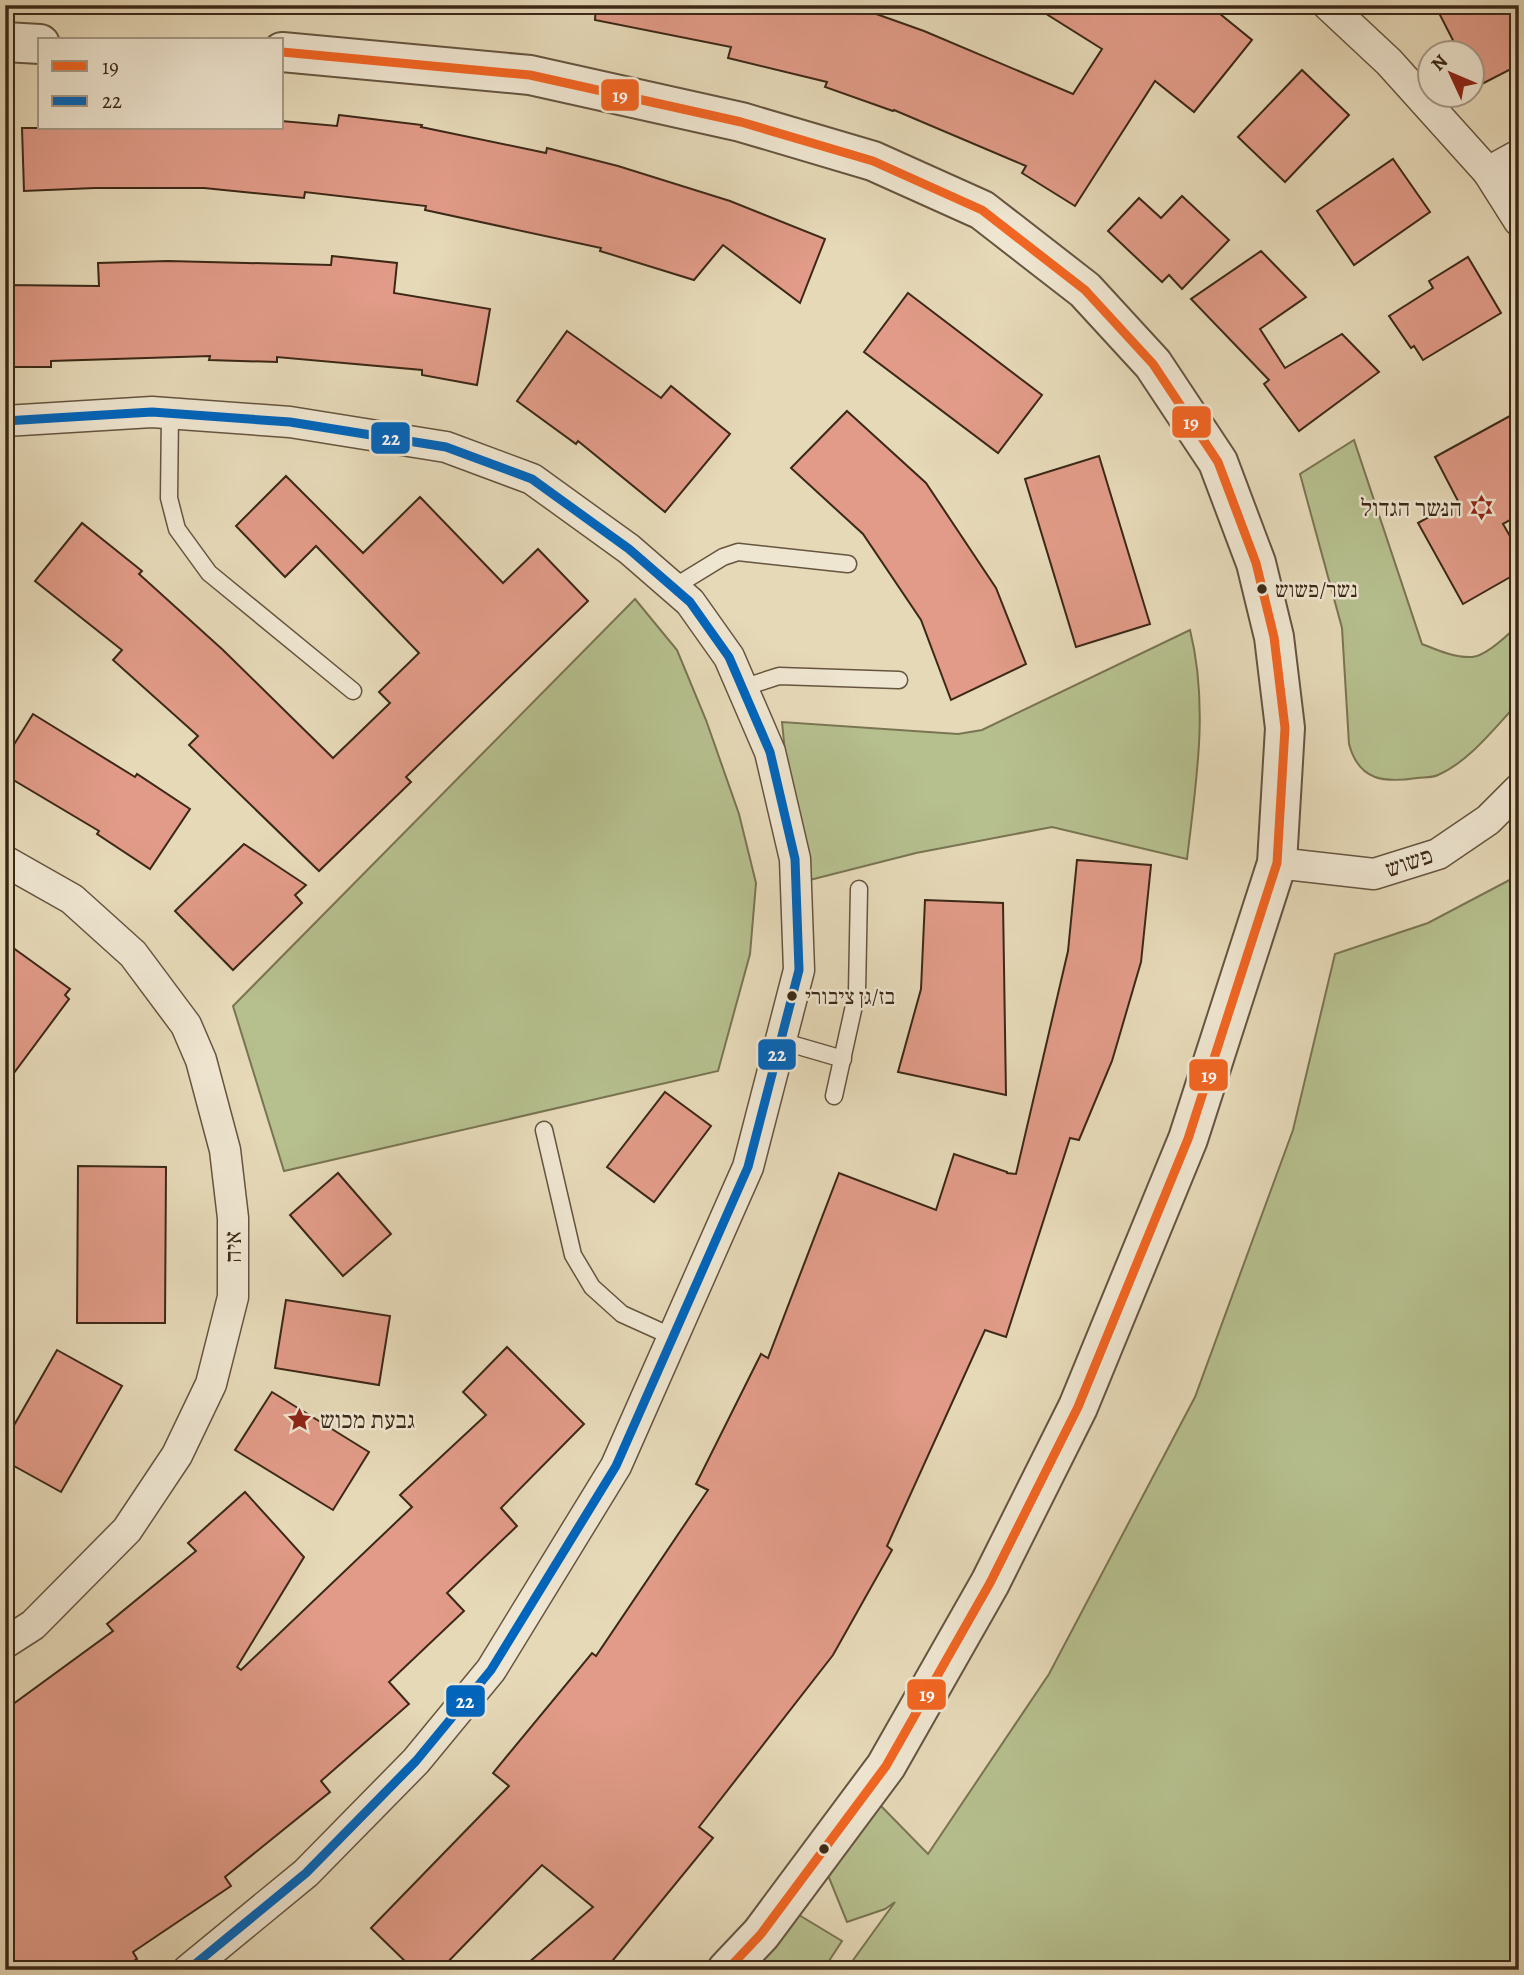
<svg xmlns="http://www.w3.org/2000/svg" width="1524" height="1975" font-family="Alegreya,'Frank Ruhl Libre',serif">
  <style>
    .green { fill: #b6bf8e; stroke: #797452; stroke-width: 2 }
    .building { fill: #e19b88; stroke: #3c2817; stroke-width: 2 }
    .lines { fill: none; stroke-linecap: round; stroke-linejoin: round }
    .service-casing { stroke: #66543f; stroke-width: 19 }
    .minor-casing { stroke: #66543f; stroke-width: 33 }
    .tertiary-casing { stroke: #66543f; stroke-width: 42 }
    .service { stroke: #efe6d1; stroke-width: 16 }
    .minor { stroke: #efe6d1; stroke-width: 30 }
    .tertiary { stroke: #efe6d1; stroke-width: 38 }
    .bus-1-casing { stroke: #efe6d1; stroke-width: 14 }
    .bus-2-casing { stroke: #efe6d1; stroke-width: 14 }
    .bus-1 { stroke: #f26522; stroke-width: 9 }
    .bus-2 { stroke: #0065bd; stroke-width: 9 }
    .bus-dot { fill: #3c2817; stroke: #efe6d1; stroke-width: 2.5 }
    .labels { text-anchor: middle; stroke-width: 5; stroke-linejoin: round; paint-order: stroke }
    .bus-label { font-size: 22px; fill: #3c2817; stroke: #efe6d1; text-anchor: start }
    .poi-label { font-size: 24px; fill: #3c2817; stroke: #efe6d1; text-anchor: end }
    .street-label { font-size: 24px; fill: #3c2817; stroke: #efe6d1 }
    .line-badge { stroke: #efe6d1; stroke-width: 2.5 }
    .badge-label { font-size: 19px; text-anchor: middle; font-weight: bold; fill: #fff }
  </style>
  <rect width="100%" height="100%" fill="#e6d9b8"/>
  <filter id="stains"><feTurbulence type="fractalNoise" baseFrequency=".00286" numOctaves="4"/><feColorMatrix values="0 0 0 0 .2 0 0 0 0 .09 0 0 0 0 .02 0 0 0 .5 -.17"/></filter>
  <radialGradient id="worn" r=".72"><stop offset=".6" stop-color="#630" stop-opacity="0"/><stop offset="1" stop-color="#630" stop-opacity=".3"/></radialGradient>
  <g class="green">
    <path d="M1354,440L1422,644C1437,650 1455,658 1472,657C1486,656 1509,634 1519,624V702C1495,727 1470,761 1438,775C1432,778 1423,777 1417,778C1384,783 1359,781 1349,744L1342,628L1300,474Z"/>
    <path d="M635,599L677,650L706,720L739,814L756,883L750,954L718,1071L284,1171L233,1006Z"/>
    <path d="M1190,630C1209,706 1196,783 1187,859L1052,827L916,853L798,883L782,722L958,734L982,730Z"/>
    <path d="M1519,875V1970H846L895,1902L885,1909L847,1922L823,1863L880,1805L928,1854L1049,1674L1195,1397L1293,1130L1335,954L1428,923Z"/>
    <path d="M794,1912L842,1941L823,1970H739Z"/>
  </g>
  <g class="building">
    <path d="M596,5H851L924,31L1073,94L1102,49L1032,5H1209L1252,40L1194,112L1155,81L1075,206L1022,173L1026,166L894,110L893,111L825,87L827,82L728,58L731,47L595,20Z"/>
    <path d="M1458,5H1519V65L1472,89V52H1459L1440,15Z"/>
    <path d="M1302,70L1349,115L1285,182L1238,137Z"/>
    <path d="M339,115L422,125L421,127L546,153L547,148L618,166L730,201L825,239L800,303L723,245L694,280L600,251L601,248L425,210L426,206L305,192L304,198L204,188H95L24,191L22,128H282V121L337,126Z"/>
    <path d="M1393,159L1430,212L1354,265L1317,211Z"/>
    <path d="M1182,196L1229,240L1182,289L1169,275L1162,282L1108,231L1139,198L1161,218Z"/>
    <path d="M1261,251L1306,297L1260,329L1285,368L1342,334L1379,372L1299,431L1264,384L1269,380L1191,299Z"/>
    <path d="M332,256L397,263L394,293L490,309L477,385L422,375V370L277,357V362L209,360L210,356L51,361V367H5V285L99,286L98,263L168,261L331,265Z"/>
    <path d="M1468,257L1501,313L1423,360L1414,346L1411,348L1389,316L1433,288L1429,281Z"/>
    <path d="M908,293L1042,395L998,453L864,352Z"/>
    <path d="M567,331L661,398L671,386L730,434L665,512L578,441L576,444L517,401Z"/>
    <path d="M847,411L926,483L996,588L1026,664L951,700L921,620L863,534L791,468Z"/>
    <path d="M1519,411V515L1503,524L1519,552V572L1463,604L1418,523L1458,501L1435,457Z"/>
    <path d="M1099,456L1150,624L1076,647L1025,479Z"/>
    <path d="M286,476L363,553L420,497L503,583L538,549L588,601L406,777L411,782L319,871L189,745L198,736L113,660L122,650L35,581L82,523L142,571L139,574L223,650L333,758L390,703L379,692L419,653L316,546L285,577L236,526Z"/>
    <path d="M33,714L135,777L137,774L190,809L150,869L97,834L99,831L5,775V759Z"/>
    <path d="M244,844L306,885L295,895L302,903L233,970L175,911Z"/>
    <path d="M1077,860L1151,865L1141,962L1112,1061L1079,1140L1070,1138L1006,1337L985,1330L887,1546L892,1550L833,1655L699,1827L713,1838L605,1970H520L593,1907L542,1865L440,1970H414L371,1928L509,1786L493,1773L592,1653L596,1656L708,1490L696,1484L761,1354L768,1358L839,1173L936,1210L954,1154L1007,1172V1173L1016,1174L1068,951Z"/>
    <path d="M925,900L1003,903L1006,1095L898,1072L921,989Z"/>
    <path d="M5,942L70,989L65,995L69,999L5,1085Z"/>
    <path d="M665,1092L711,1126L654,1202L607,1167Z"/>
    <path d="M78,1166L166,1167L165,1323H77Z"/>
    <path d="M338,1173L391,1234L343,1276L290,1215Z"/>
    <path d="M286,1300L390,1316L379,1385L275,1368Z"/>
    <path d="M507,1347L584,1424L501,1508L517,1526L447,1593L464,1611L389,1682L409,1704L321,1781L330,1792L225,1877L231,1886L133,1952L137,1959L119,1970H5V1710L113,1631L107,1624L196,1551L188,1543L245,1492L304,1557L237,1667L241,1670L412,1507L400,1495L486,1415L463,1392Z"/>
    <path d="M57,1350L122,1386L61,1492L5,1461V1441Z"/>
    <path d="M272,1392L369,1452L333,1510L235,1450Z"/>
  </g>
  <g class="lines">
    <defs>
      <g id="service">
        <path d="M170,413L169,498L177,529L209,573L353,691"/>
        <path d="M674,587L723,557L738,552L848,564"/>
        <path d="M742,688L779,676L899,680"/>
        <path d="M781,1041L843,1059"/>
        <path d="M834,1096L857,992L859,889"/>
        <path d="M544,1130L573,1255L592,1287L622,1314L673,1337"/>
      </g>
      <g id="minor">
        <path d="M1328,5L1389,62L1488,172L1519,221"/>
        <path d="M1488,172L1519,155"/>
        <path d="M5,421L152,412L290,422L446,447L532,479L629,549L690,602L729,657L770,752L795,859L799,970L748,1167L616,1466L491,1670L416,1761L306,1873L188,1970"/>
        <path d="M5,861L72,899L133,954L186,1025L201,1060L225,1150L233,1218V1297L211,1384L177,1455L127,1530L33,1625L5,1643"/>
        <path d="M1277,863L1374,874L1438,854L1488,820L1519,789"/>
      </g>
      <g id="tertiary">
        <path d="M5,42L40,44"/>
        <path d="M282,52L530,75L741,122L873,161L982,210L1085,290L1153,364L1218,462L1256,563L1274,637L1285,728L1277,863L1188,1139L1078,1407L990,1583L886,1766L761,1934L727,1970"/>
      </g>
    </defs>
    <use href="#service" class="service-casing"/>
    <use href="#minor" class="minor-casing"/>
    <use href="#tertiary" class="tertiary-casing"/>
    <use href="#service" class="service"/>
    <use href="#minor" class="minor"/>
    <use href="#tertiary" class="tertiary"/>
    <defs>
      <path id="bus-1" d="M282,52L530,75L741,122L873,161L982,210L1085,290L1153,364L1218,462L1256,563L1274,637L1285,728L1277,863L1188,1139L1078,1407L990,1583L886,1766L761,1934L727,1970"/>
      <path id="bus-2" d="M5,421L152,412L290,422L446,447L532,479L629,549L690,602L729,657L770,752L795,859L799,970L748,1167L616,1466L491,1670L416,1761L306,1873L188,1970"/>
    </defs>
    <use href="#bus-1" class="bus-1-casing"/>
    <use href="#bus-2" class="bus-2-casing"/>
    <use href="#bus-1" class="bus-1"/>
    <use href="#bus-2" class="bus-2"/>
  </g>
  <defs>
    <symbol id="synagogue-bare" viewBox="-9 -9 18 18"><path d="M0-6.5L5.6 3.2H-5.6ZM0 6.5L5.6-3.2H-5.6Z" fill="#8f2418" stroke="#efe6d1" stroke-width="2.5" paint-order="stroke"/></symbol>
    <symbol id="sight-bare" viewBox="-9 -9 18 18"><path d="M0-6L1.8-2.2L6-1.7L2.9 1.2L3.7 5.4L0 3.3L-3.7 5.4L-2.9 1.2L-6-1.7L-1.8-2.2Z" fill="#8f2418" stroke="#efe6d1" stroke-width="2.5" paint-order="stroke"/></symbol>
  </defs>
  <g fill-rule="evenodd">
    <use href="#synagogue-bare" x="1464" y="490" width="35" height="35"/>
    <use href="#sight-bare" x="282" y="1402" width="35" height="35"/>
  </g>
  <g class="bus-dot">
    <circle cx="1262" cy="589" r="6"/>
    <circle cx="792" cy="996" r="6"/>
    <circle cx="824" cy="1849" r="6"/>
  </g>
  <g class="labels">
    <g class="bus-label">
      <text x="1275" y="597">נשר/פשוש</text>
      <text x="805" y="1004">בז/גן ציבורי</text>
    </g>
    <g class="poi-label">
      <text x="1462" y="516">הנשר הגדול</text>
      <text x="320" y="1428" text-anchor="start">גבעת מכוש</text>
    </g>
    <g class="street-label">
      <text transform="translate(1409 862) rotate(-19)" y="8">פשוש</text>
      <text transform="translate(233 1247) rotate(-90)" y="8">איה</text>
    </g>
  </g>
  <g class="line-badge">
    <rect x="600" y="78" width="40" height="34" rx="7" fill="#f26522"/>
    <rect x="1171" y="405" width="41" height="34" rx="7" fill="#f26522"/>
    <rect x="370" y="421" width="41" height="34" rx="7" fill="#0065bd"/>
    <rect x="757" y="1038" width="40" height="33" rx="7" fill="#0065bd"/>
    <rect x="1188" y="1058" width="41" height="34" rx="7" fill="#f26522"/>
    <rect x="906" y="1678" width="41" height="33" rx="7" fill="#f26522"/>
    <rect x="445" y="1684" width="41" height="34" rx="7" fill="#0065bd"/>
  </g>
  <g class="badge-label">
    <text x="620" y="102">19</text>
    <text x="1191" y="429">19</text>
    <text x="391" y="445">22</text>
    <text x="777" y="1061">22</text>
    <text x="1209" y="1082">19</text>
    <text x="927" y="1701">19</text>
    <text x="465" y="1708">22</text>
  </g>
  <rect width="1524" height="1975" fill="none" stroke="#e6d9b8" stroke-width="28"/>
  <rect x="7" y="7" width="1510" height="1961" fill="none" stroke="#3c2817" stroke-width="3.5"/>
  <rect x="14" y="14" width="1496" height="1947" fill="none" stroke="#3c2817" stroke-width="2"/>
  <rect x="38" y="38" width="245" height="91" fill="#efe6d1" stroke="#a79a87" stroke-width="2"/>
  <rect x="52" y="61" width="35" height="10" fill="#f26522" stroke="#a79a87" stroke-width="2"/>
  <text x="102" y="74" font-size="21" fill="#3c2817">19</text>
  <rect x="52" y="96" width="35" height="10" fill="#0065bd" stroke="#a79a87" stroke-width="2"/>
  <text x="102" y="108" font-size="21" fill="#3c2817">22</text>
  <g transform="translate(1451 74) rotate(314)"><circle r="33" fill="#efe6d1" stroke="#a79a87" stroke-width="2"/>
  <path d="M0-5L12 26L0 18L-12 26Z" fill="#8f2418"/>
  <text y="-10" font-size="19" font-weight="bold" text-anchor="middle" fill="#3c2817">N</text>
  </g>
  <rect width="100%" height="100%" filter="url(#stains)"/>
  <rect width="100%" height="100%" fill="url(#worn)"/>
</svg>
